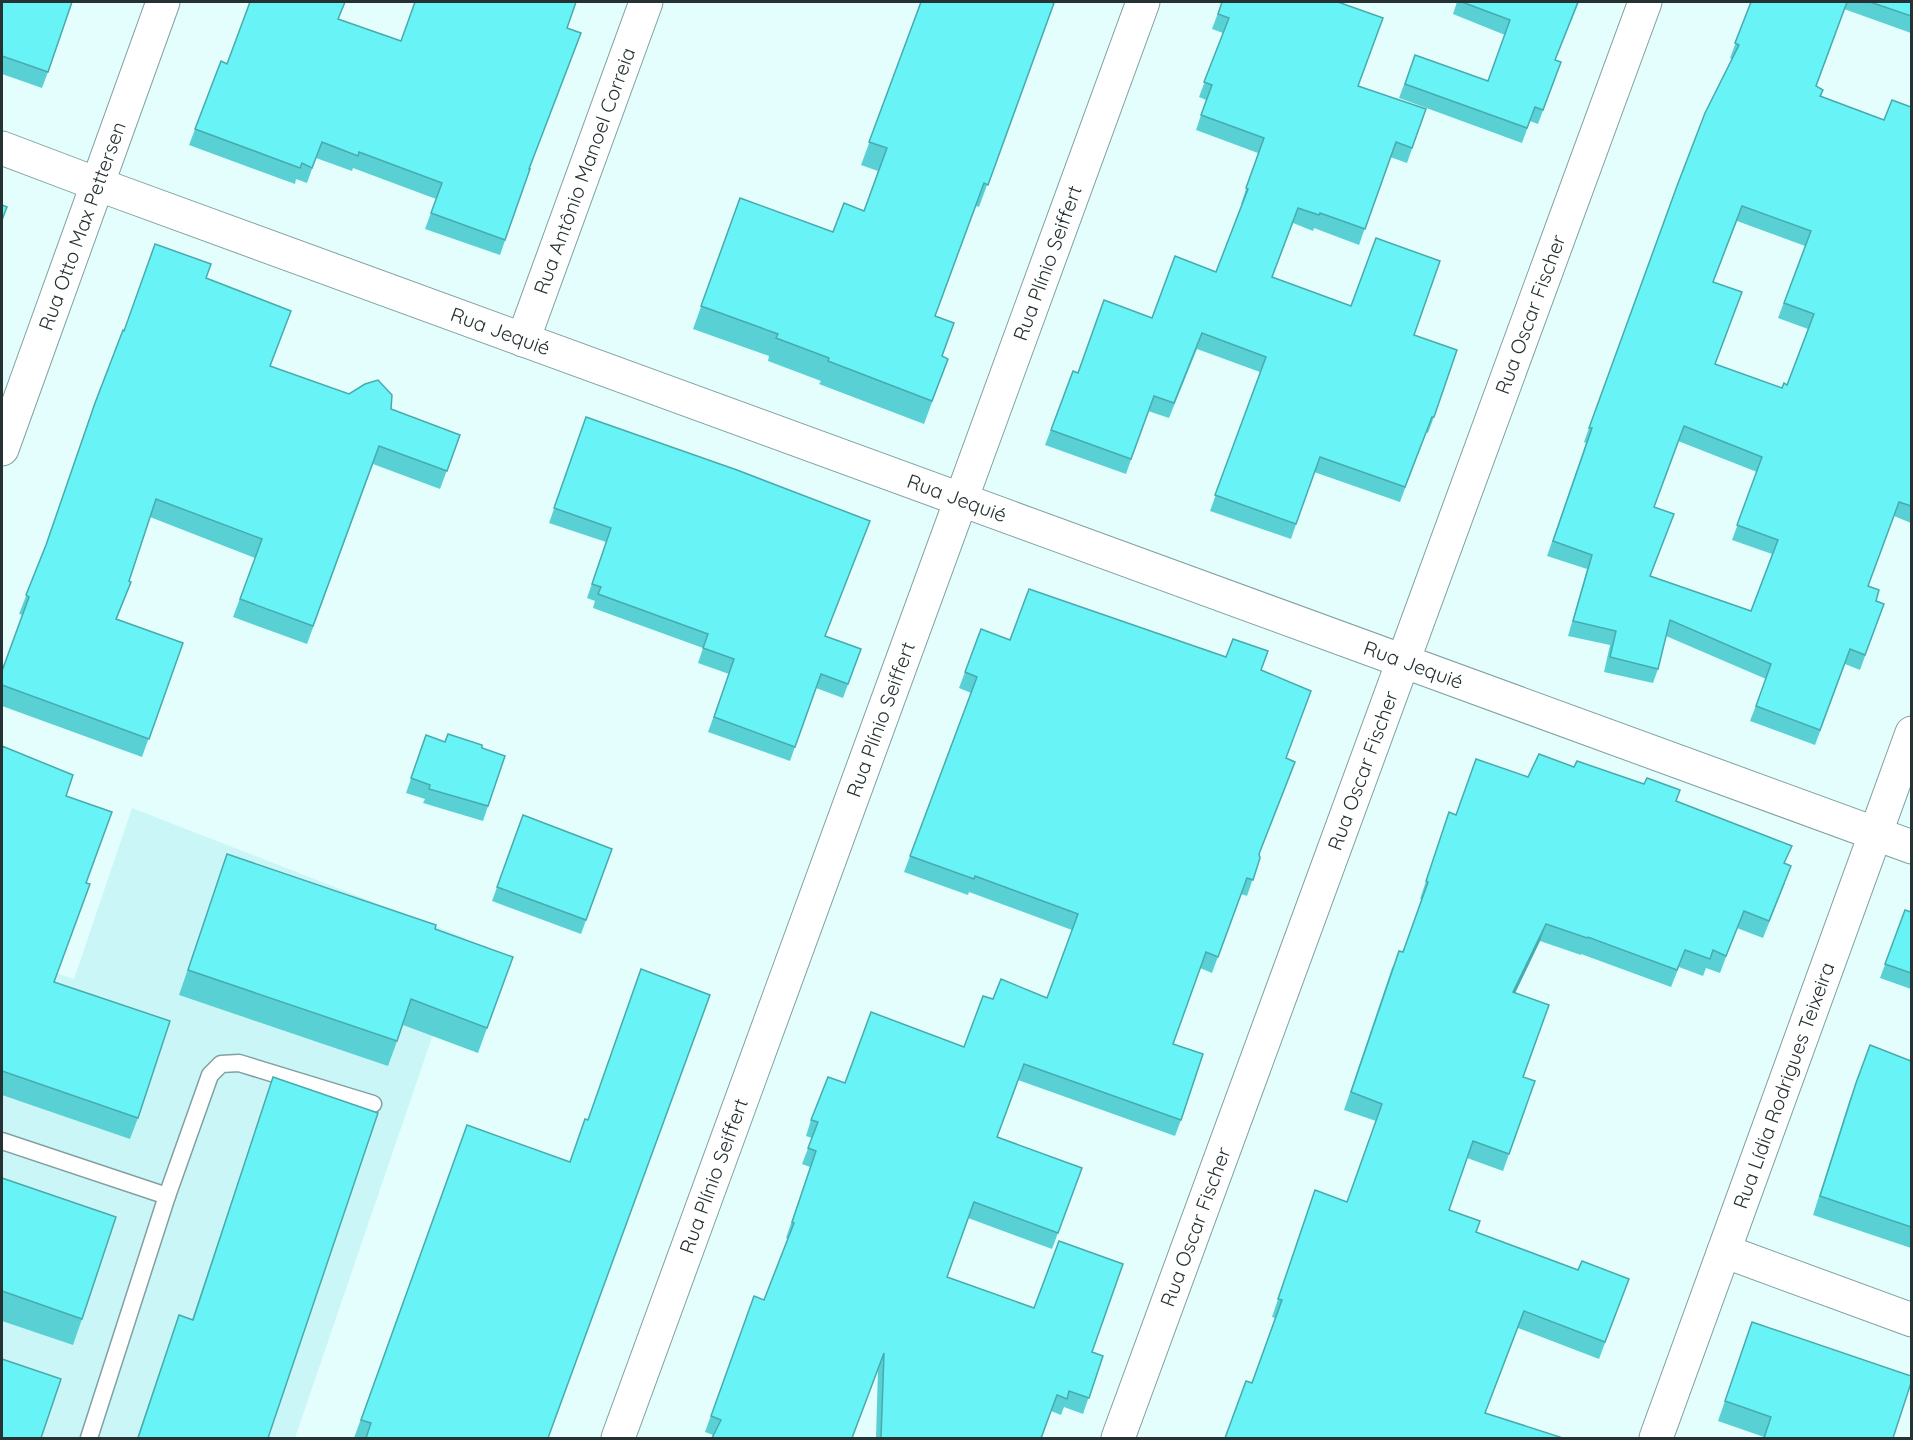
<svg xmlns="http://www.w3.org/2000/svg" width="1913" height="1440" font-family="Quicksand,sans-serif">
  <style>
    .built { fill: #cbf6f7 }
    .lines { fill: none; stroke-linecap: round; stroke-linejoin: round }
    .service-casing { stroke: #81a0a1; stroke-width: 19 }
    .minor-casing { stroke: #81a0a1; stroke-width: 35 }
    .service { stroke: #fff; stroke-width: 16 }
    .minor { stroke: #fff; stroke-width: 33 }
    .wall { fill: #59d1d4; fill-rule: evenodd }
    .shaded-wall { fill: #49aaad }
    .building { fill: #68f3f7; stroke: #49aaad; stroke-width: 1.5; fill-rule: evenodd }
    .labels { text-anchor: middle; stroke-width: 4.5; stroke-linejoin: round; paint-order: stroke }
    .street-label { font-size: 20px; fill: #253132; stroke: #fff }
  </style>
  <rect width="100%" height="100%" fill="#e4fefe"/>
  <path class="built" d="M132,808L466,938L295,1438H2V955L74,979Z"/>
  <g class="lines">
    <defs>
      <g id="service">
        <path d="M2,1141L167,1196L89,1438"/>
        <path d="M167,1196L210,1075L221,1064L239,1063L373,1104"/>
      </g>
      <g id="minor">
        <path id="s1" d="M2,148L97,184L1912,847"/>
        <path id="s2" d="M523,340L646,2"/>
        <path id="s3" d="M2,449L163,2"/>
        <path d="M1724,1251L1912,1320"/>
        <path id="s4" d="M618,1438L1143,2"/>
        <path id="s5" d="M1118,1438L1645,2"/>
        <path id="s6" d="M1656,1438L1912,733"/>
      </g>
    </defs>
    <use href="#service" class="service-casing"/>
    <use href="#minor" class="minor-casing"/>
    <use href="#service" class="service"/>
    <use href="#minor" class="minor"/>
  </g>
  <g class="wall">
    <path d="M2,2L48,72L42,88L2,74Z"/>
    <path d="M921,2L1054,3L979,207L976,206L935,316L942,356L948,359L924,424L819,384L821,381L768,361L769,356L693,329L740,198L833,232L864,211L878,171L861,165Z"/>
    <path d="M1222,2L1358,86L1426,109L1407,163L1390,157L1359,245L1314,228L1313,231L1293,223L1272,277L1414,335L1434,417L1428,433L1426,432L1400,502L1314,472L1291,539L1210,511L1260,372L1197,349L1169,418L1148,411L1126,474L1045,445L1073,371L1078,373L1216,272L1242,204H1241L1258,153L1196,130L1206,100L1199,97L1223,33L1212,29Z"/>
    <path d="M1457,2H1579L1555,60L1561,62L1538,124L1530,121L1522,143L1399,98L1415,55L1488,81L1505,35L1453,14Z"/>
    <path d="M1751,2H1911V33L1844,9L1816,86L1823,90L1821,97L1884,120L1911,107V523L1894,516L1868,586L1876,601L1884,604L1860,670L1845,664L1815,745L1750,721L1766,679L1666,636L1658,669L1653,683L1604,672L1610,645L1568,636L1587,569L1547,556L1586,443L1584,442L1589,428L1732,59L1730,58ZM1737,221L1805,246L1778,318L1808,329L1787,385L1782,388L1715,364L1713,282ZM1678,441L1757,472L1732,540L1772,554L1751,611L1651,576L1654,507Z"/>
    <path d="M338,19L401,41L567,28L529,169H530L500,255L425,229L436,199L353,168L352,171L316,158L307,183L296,179L295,184L189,145L221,61L227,64Z"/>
    <path d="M206,278L270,366L391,409L460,435L440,489L373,464L307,644L233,617L255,558L150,517L129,581L131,582L117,619L183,643L142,757L2,706V671L23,615L19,614L44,550L124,331Z"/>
    <path d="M586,417L825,636L861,649L843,698L816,688L790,761L708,732L729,674L698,663L703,648L593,608L595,601L587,598L606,542L549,523Z"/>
    <path d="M981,629L1010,640L1261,670L1286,758L1259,854L1260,858L1247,896L1241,894L1212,973L1200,968L1173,1044L1181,1120L1175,1136L1018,1080L997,1137L1082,1168L1052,1249L968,1218L947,1277L1092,1352L1103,1356L1083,1414L1064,1407L1061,1415L1051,1411L1042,1438H876L878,1369L713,1435L705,1432L724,1379L764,1300L788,1239L786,1238L810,1167L802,1164L812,1138L806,1136L811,1120L845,1083L964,1047L993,999L1047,998L1072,930L969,892L968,895L904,872L971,693L959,688Z"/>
    <path d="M426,735L445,742L482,748L505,756L483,821L423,803L425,799L406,793Z"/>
    <path d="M2,746L66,796L86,883L54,982L138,1118L130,1139L2,1095Z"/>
    <path d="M1574,767L1676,801L1785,864V883L1763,938L1737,928L1720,973L1706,968L1703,976L1679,967L1671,987L1581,954V955L1540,941L1515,993L1523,1077L1535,1081L1503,1171L1467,1158L1449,1210L1476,1232L1578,1270L1629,1279L1599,1359L1518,1328L1252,1383L1275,1318L1272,1317L1309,1208L1347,1202L1376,1121L1344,1110L1392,968L1403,952L1422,899H1420L1449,812L1456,815L1528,777Z"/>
    <path d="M523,815L612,849L581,934L492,901Z"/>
    <path d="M227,854L513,957L478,1053L403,1025L388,1066L179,995Z"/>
    <path d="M1905,910L1911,912V989L1880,978Z"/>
    <path d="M1870,1045L1911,1061V1248L1813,1215L1849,1102Z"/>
    <path d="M273,1077L268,1438H137L179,1315L192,1320Z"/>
    <path d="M467,1125L548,1438H354Z"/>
    <path d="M2,1178L82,1319L73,1345L2,1321Z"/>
    <path d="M1752,1322L1893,1438H1763L1764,1437L1718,1421Z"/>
  </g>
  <path class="shaded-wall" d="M1546,924L1540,941L1507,1010L1513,992Z"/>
  <g class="building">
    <path d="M2,2H72L48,72L2,56Z"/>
    <path d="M250,2H345L338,19L401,41L415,2H576L567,28L581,33L529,169H530L505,240L431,213L442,183L359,152L358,156L322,142L312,168L302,163L300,168L195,129L221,61L227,64Z"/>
    <path d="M921,2H1050L1054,3L988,185L984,183L935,316L954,323L942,356L948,359L932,401L828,361L829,358L776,338L778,334L701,306L740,198L833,232L844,203L864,211L887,148L869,142Z"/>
    <path d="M1222,2H1338L1383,18L1358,86L1426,109L1412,148L1396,142L1365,229L1320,213L1319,215L1298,208L1272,277L1351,306L1376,238L1440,261L1414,335L1457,350L1434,417H1432L1405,487L1320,457L1296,524L1215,495L1266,357L1202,333L1174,403L1154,396L1131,459L1051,430L1073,371L1078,373L1104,300L1152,318L1175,256L1216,272L1248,189L1246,188L1264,138L1201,115L1212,85L1204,82L1229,18L1218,14Z"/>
    <path d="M1462,2H1578L1555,60L1561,62L1543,110L1535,107L1527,128L1405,84L1415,55L1488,81L1510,20Z"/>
    <path d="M1751,2H1847L1816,86L1823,90L1820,96L1884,120L1892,100L1911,107V506L1899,502L1868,586L1879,590L1876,601L1884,604L1865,655L1850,649L1820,730L1756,706L1771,664L1670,620L1658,669L1610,657L1616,631L1573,621L1592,555L1553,541L1592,428H1589L1677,186L1705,113L1739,45L1735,43ZM1742,206L1811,231L1784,303L1814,314L1787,385L1784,383L1782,388L1715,364L1742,292L1713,282ZM1684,426L1762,457L1737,525L1778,540L1751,611L1650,576L1674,514L1654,507Z"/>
    <path d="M1870,2H1911V16Z"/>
    <path d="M2,205L7,207L2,220Z"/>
    <path d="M155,244L211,264L206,278L291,311L270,366L349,394L365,384L378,380L392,395L391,409L460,435L447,471L379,446L313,626L240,599L262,539L156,499L129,581L131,582L116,619L183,643L149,739L2,685V671L29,597L26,595L46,545L95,403L123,330L124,331Z"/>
    <path d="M586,417L737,470L870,521L825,636L861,649L848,684L821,674L795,747L714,717L734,659L703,648L708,634L598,594L601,587L592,584L611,528L554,508Z"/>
    <path d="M1029,589L1226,657L1233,639L1268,651L1261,670L1311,691L1286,758L1295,762L1259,854L1260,858L1253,880L1247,878L1218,957L1206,952L1173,1044L1203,1054L1181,1120L1024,1064L997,1137L1082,1168L1058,1233L974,1202L947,1277L1034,1308L1059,1241L1123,1264L1092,1352L1103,1356L1089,1398L1069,1391L1067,1399L1057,1395L1041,1438H881L884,1353L852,1438H712L721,1420L711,1416L754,1296L764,1300L794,1223L792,1222L816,1151L808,1148L818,1122L811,1120L828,1077L845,1083L871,1012L964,1047L983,996L993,999L1001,979L1047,998L1078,914L975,876L974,879L910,856L977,677L965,672L981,629L1010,640Z"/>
    <path d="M448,734L482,745V748L505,756L488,806L429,789L430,785L411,778L426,735L445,742Z"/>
    <path d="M2,746L73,775L66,796L112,812L86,883L90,884L54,982L170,1021L138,1118L2,1071Z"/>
    <path d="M1539,754L1574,767L1577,761L1644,784L1647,778L1680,790L1676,801L1792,846L1784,863L1791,866L1769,921L1744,911L1726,956L1713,950L1710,959L1685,950L1677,970L1588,937L1587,938L1546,924L1513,992L1549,1005L1523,1077L1535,1081L1509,1154L1473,1141L1449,1210L1480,1221L1476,1232L1578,1270L1582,1261L1629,1279L1605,1342L1524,1311L1485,1413L1560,1437L1559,1438H1225L1246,1381L1252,1383L1282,1300L1278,1299L1315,1190L1347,1202L1382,1104L1351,1092L1399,951L1403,952L1428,882L1426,881L1449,812L1456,815L1476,759L1528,777Z"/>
    <path d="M523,815L612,849L586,920L497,887Z"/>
    <path d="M227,854L436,925L435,929L513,957L487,1028L411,999L397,1041L188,970Z"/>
    <path d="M1905,910L1911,912V973L1885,964Z"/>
    <path d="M641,969L710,995L548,1438H366L371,1423L361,1420L467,1125L570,1162L585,1119L588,1120Z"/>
    <path d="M1870,1045L1911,1061V1227L1820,1196L1856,1083Z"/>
    <path d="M273,1077L378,1113L268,1438H138L179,1315L193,1320Z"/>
    <path d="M2,1178L116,1217L82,1319L2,1291Z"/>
    <path d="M1752,1322L1911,1376V1383L1893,1438H1764L1771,1417L1725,1401Z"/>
    <path d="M2,1359L61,1379L41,1438H2Z"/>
  </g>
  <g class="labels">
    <g class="street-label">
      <text dy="7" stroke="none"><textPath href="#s2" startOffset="180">Rua Antônio Manoel Correia</textPath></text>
      <text dy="7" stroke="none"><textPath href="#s3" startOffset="237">Rua Otto Max Pettersen</textPath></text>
      <text dy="7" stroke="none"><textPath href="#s4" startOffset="1251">Rua Plínio Seiffert</textPath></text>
      <text dy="7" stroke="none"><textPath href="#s5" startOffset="1197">Rua Oscar Fischer</textPath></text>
      <text dy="7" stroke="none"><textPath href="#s1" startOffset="531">Rua Jequié</textPath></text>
      <text dy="7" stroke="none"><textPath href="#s1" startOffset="1017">Rua Jequié</textPath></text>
      <text dy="7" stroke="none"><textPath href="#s1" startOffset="1503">Rua Jequié</textPath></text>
      <text dy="7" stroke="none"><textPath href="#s4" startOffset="765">Rua Plínio Seiffert</textPath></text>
      <text dy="7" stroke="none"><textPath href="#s5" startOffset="711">Rua Oscar Fischer</textPath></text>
      <text dy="7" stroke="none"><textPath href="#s6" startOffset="375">Rua Lídia Rodrigues Teixeira</textPath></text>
      <text dy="7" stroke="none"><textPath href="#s4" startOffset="279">Rua Plínio Seiffert</textPath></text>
      <text dy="7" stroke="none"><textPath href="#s5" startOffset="225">Rua Oscar Fischer</textPath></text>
    </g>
  </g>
  <rect width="1913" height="1440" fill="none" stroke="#253132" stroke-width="6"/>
</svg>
